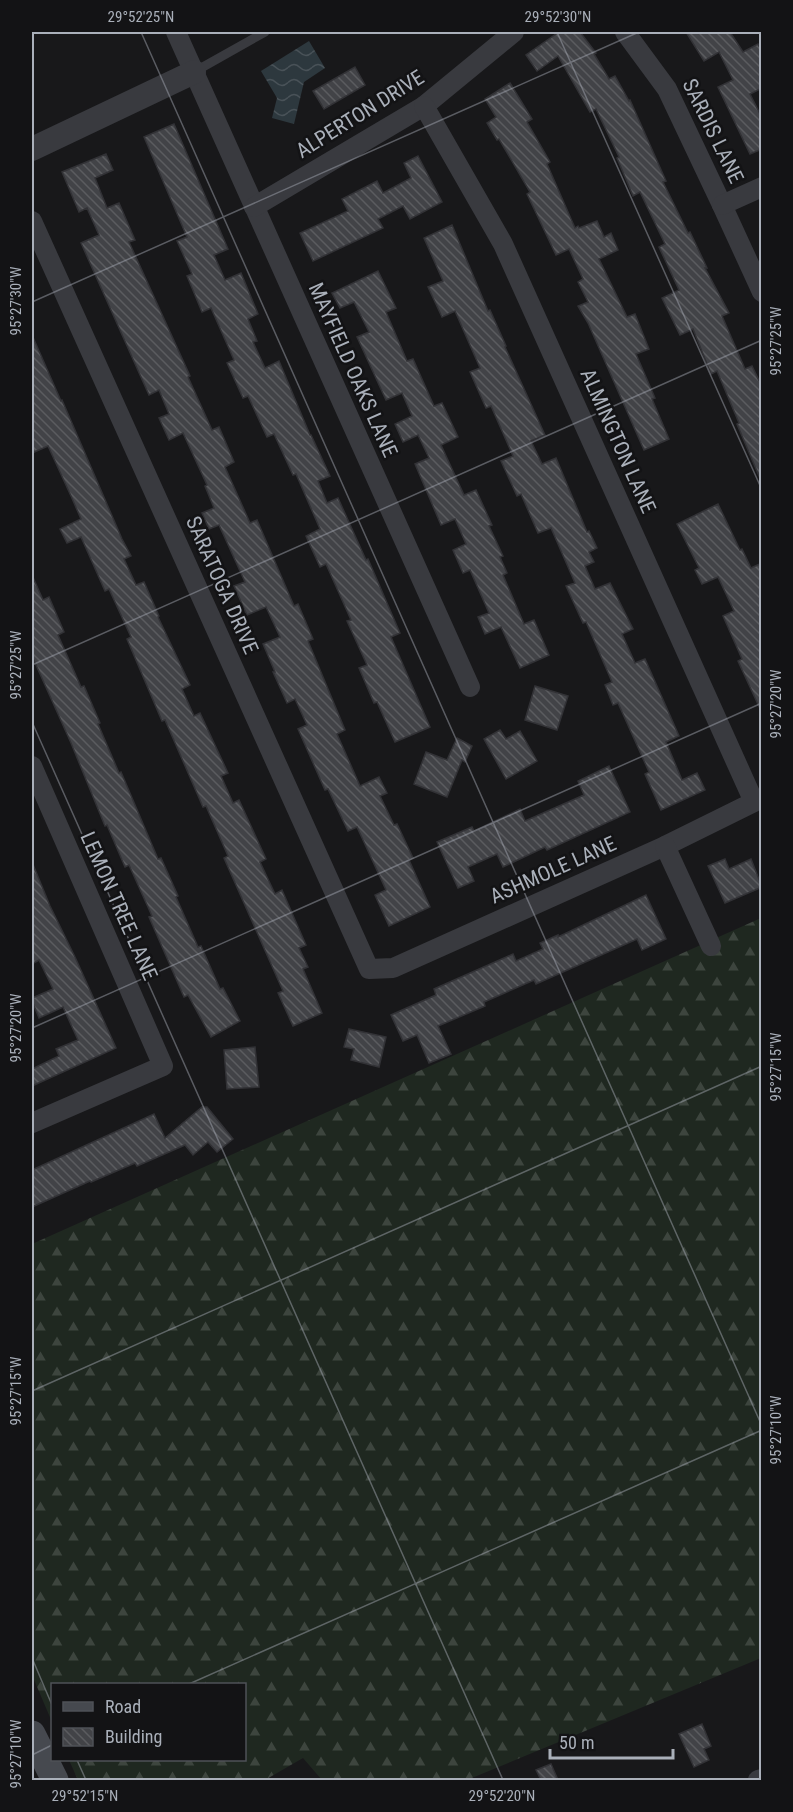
<svg xmlns="http://www.w3.org/2000/svg" width="793" height="1812" font-family="'Roboto Condensed',sans-serif">
  <style>
    .forest { fill: url(#forest-firs) }
    .water { fill: url(#water-waves) }
    .building { fill: url(#building-back-hatch); stroke: #323236; stroke-width: 1.5 }
    .lines { fill: none; stroke-linecap: round; stroke-linejoin: round }
    .service { stroke: #393a3f; stroke-width: 9 }
    .minor { stroke: #393a3f; stroke-width: 20 }
    .tertiary { stroke: #393a3f; stroke-width: 24 }
    .secondary { stroke: #46494f; stroke-width: 27 }
    .ticks { fill: none; stroke: #aab0ba; stroke-width: 1.5; stroke-opacity: 0.45 }
    .labels { text-anchor: middle; stroke-width: 5; stroke-linejoin: round; paint-order: stroke }
    .street-label { font-size: 21px; fill: #aab0ba; stroke: #131315 }
    .neatline { fill: none; stroke: #aab0ba; stroke-width: 2 }
    .ticks-label { font-size: 15px; text-anchor: middle; fill: #aab0ba }
  </style>
  <defs>
    <pattern id="forest-firs" width="22" height="20" patternUnits="userSpaceOnUse" patternTransform="scale(1.5)"><rect width="22" height="20" fill="#1f2820"/><path d="M5 1l3.5 6h-7zM16 11l3.5 6h-7z" fill="#3d453e"/></pattern>
    <pattern id="water-waves" width="16" height="10" patternUnits="userSpaceOnUse" patternTransform="scale(1.5)"><rect width="16" height="10" fill="#2d383e"/><path d="M0 5q4-4 8 0t8 0" fill="none" stroke="#495258"/></pattern>
    <pattern id="building-back-hatch" width="6" height="6" patternUnits="userSpaceOnUse" patternTransform="scale(1.5)"><rect width="6" height="6" fill="#424347"/><path d="M-1 5l2 2M0 0l6 6M5-1l2 2" fill="none" stroke="#5b5c5f"/></pattern>
  </defs>
  <rect width="100%" height="100%" fill="#18181a"/>
  <path class="forest" d="M761,918V1658L467,1780H322L303,1758L265,1780H78L69,1760H244V1684H52V1722L32,1675V1244Z"/>
  <path class="water" d="M309,41L325,68L304,82L294,124L272,118L277,98L261,71Z"/>
  <g class="building">
    <path d="M559,32H580L596,53L594,54L609,79L615,76L629,101L630,100L666,181L663,182L688,233L690,232L707,268H705L729,313L722,316L745,369L752,366L762,387V483L737,424L739,423L717,371L711,374L693,329L680,335L662,298L679,290L659,247L665,244L640,192L633,196L617,158L619,157L596,109L590,112L558,56L537,71L526,55Z"/>
    <path d="M686,32H730L743,52L758,44L762,52V88L750,94L762,118V149L750,154L718,87L733,80L719,52L704,61Z"/>
    <path d="M355,67L365,85L324,109L313,91Z"/>
    <path d="M510,83L532,119L527,122L550,162L547,164L575,228L578,226L579,228L597,221L604,237L611,233L618,250L599,259L627,317L635,314L649,349L636,354L655,398L652,399L669,439L644,450L588,323L578,306L588,302L578,282L583,279L569,249L556,255L527,194L530,192L499,139L497,140L487,123L496,117L485,99Z"/>
    <path d="M174,124L228,249L214,255L225,280L241,273L258,314L248,319L257,341L253,342L265,368L279,361L310,435H311L330,476L318,481L327,503L338,498L366,560L368,559L400,633L391,637L430,727L395,742L377,702L374,703L359,668L367,665L347,621L351,620L326,564L320,567L306,536L320,529L296,474L293,475L274,434L267,437L248,396L243,398L227,363L234,360L211,308L202,312L187,276L192,274L177,241L187,237L144,137Z"/>
    <path d="M106,154L113,170L95,178L107,208L119,203L135,240L129,242L190,376L188,377L212,430L219,427L234,462L225,467L250,523L257,520L294,606L298,604L313,639L308,641L345,730L337,734L360,786L379,777L387,793L380,796L394,825L397,824L413,858L409,860L430,907L389,926L375,895L386,890L357,827L348,831L328,789L325,790L298,729L307,725L295,699L287,703L273,672H275L263,644L280,637L266,607L247,615L234,586L245,582L219,525L209,529L202,513L214,508L205,486L207,485L183,433L169,440L159,418L169,414L159,390L149,395L81,243L99,235L87,208L79,212L62,172Z"/>
    <path d="M418,156L442,202L410,219L403,206L378,219L383,228L313,261L300,233L348,211L342,199L377,181L383,193L411,178L404,163Z"/>
    <path d="M452,225L488,311L490,310L506,346L505,347L545,435L531,441L542,464L556,458L587,532L589,531L597,548L589,552L594,562L585,566L595,589L610,583L633,629L622,634L635,663L645,659L679,736L666,742L682,780L697,773L705,790L661,810L645,774L649,772L618,703L613,705L605,685L612,682L586,622L583,623L566,586L575,583L551,528L538,533L521,494L517,496L501,461L513,456L491,406L486,408L470,372L480,368L455,311L442,317L428,287L443,281L424,238Z"/>
    <path d="M378,271L396,308L386,312L407,361L413,359L434,406L442,403L458,437L441,445L464,495L476,490L492,525L489,526L503,556L500,557L507,573L503,575L524,624L534,620L549,655L520,668L501,627L485,634L478,617L489,613L470,570L463,573L453,550L466,544L455,519L441,525L415,464L429,458L418,435L403,442L395,424L412,416L402,393L386,400L357,337L369,332L354,302L340,308L332,293Z"/>
    <path d="M32,335L61,401L62,400L122,539L131,556L124,559L136,585L144,582L159,616L158,617L190,685L182,689L194,716L200,713L228,773L221,776L233,803L239,800L266,859L260,862L275,894L282,890L306,945L299,948L308,967L303,969L322,1013L293,1026L278,993L283,991L224,858L228,856L206,806L203,807L165,720L162,721L127,639L131,637L109,589L105,591L81,537L67,543L60,529L81,519L71,496L48,446L32,453Z"/>
    <path d="M718,504L740,550L742,549L751,568L762,563V713L738,661L742,659L723,616L734,611L718,577L702,584L695,570L699,568L677,524Z"/>
    <path d="M32,575L43,600L49,597L64,632L58,635L81,687L84,686L100,723L98,724L119,773L121,772L158,859L161,858L178,896L176,897L198,947L201,946L220,989L223,988L240,1021L211,1037L188,995L184,997L149,917L152,916L129,865L125,867L107,825L105,826L71,743L32,656Z"/>
    <path d="M535,686L568,696L557,730L525,720Z"/>
    <path d="M500,730L506,739L520,731L537,761L506,779L484,739Z"/>
    <path d="M457,738L472,746L465,762L462,760L447,797L414,784L426,752L447,760Z"/>
    <path d="M609,766L630,812L547,850L545,847L503,867L497,854L468,867L474,881L458,888L437,842L472,827L474,831L520,809L525,821L584,795L578,781Z"/>
    <path d="M725,859L729,869L751,859L762,887L725,903L708,866Z"/>
    <path d="M32,862L50,906L75,957L116,1048L32,1086V1069L59,1056L56,1049L78,1040L63,1007L39,1018L32,1001V998L53,989L39,960L32,964Z"/>
    <path d="M646,895L666,939L642,950L637,939L536,984L534,980L484,1002L485,1006L438,1026L451,1054L429,1063L417,1035L403,1041L391,1015L436,995L434,989L513,954L516,961L543,949L540,943L558,935V937Z"/>
    <path d="M349,1029L386,1037L379,1067L351,1060L354,1049L344,1047Z"/>
    <path d="M255,1047L259,1087L227,1089L224,1050Z"/>
    <path d="M202,1107H207L233,1139L217,1152L208,1142L193,1155L185,1145L137,1166L135,1163L91,1182L90,1181L32,1207V1170L154,1114L165,1138Z"/>
    <path d="M702,1724L711,1746L704,1749L709,1760L694,1767L679,1734Z"/>
    <path d="M551,1764L558,1780H541L536,1770Z"/>
  </g>
  <g class="lines">
    <path class="service" d="M194,72L265,32"/>
    <g class="minor">
      <path d="M176,32L470,687"/>
      <path d="M625,32L667,89L722,205L762,292"/>
      <path d="M722,205L762,187"/>
      <path d="M254,207L424,106L514,32"/>
      <path d="M32,221L369,969L393,968L665,846L754,802L503,244L424,106"/>
      <path d="M32,766L163,1066L32,1123"/>
      <path d="M665,846L711,946"/>
      <path d="M758,1780L762,1779"/>
    </g>
    <path class="tertiary" d="M32,149L194,72"/>
    <path class="secondary" d="M32,1734L55,1780"/>
  </g>
  <path class="ticks" d="M141,32L762,1426M557,32L762,490M32,302L639,32M32,665L762,340M32,722L503,1780M32,1028L762,703M32,1391L762,1066M32,1658L52,1705M189,1684L762,1430M32,1755L52,1745M77,1760L86,1780"/>
  <g class="labels">
    <g class="street-label">
      <text transform="translate(360 114) rotate(-32)" y="7">ALPERTON DRIVE</text>
      <text transform="translate(713 131) rotate(64)" y="7">SARDIS LANE</text>
      <text transform="translate(353 370) rotate(66)" y="7">MAYFIELD OAKS LANE</text>
      <text transform="translate(618 441) rotate(66)" y="7">ALMINGTON LANE</text>
      <text transform="translate(222 585) rotate(66)" y="7">SARATOGA DRIVE</text>
      <text transform="translate(553 870) rotate(-24)" y="7">ASHMOLE LANE</text>
      <text transform="translate(119 906) rotate(66)" y="7">LEMON TREE LANE</text>
    </g>
  </g>
  <rect width="793" height="1812" fill="none" stroke="#131315" stroke-width="66"/>
  <rect x="51" y="1683" width="195" height="78" fill="#131315" stroke="#4f5257" stroke-width="1.5"/>
  <rect x="63" y="1702" width="30" height="9" fill="#46494f" stroke="#4f5257" stroke-width="1.5"/>
  <text x="105" y="1713" font-size="18" fill="#aab0ba">Road</text>
  <rect x="63" y="1728" width="30" height="18" fill="url(#building-back-hatch)" stroke="#4f5257" stroke-width="1.5"/>
  <text x="105" y="1743" font-size="18" fill="#aab0ba">Building</text>
  <path d="M550 1749v9h123v-9" fill="none" stroke="#aab0ba" stroke-width="3"/>
  <text x="559" y="1749" font-size="18" fill="#aab0ba" stroke="#131315" stroke-width="4.5" paint-order="stroke">50 m</text>
  <rect x="33" y="33" width="727" height="1746" class="neatline"/>
  <g class="ticks-label">
    <text x="141" y="22">29°52'25"N</text>
    <text x="558" y="22">29°52'30"N</text>
    <text transform="translate(16 301) rotate(-90)" y="5">95°27'30"W</text>
    <text transform="translate(776 341) rotate(-90)" y="5">95°27'25"W</text>
    <text transform="translate(16 665) rotate(-90)" y="5">95°27'25"W</text>
    <text transform="translate(776 704) rotate(-90)" y="5">95°27'20"W</text>
    <text transform="translate(16 1028) rotate(-90)" y="5">95°27'20"W</text>
    <text transform="translate(776 1067) rotate(-90)" y="5">95°27'15"W</text>
    <text transform="translate(16 1391) rotate(-90)" y="5">95°27'15"W</text>
    <text transform="translate(776 1430) rotate(-90)" y="5">95°27'10"W</text>
    <text transform="translate(16 1754) rotate(-90)" y="5">95°27'10"W</text>
    <text x="85" y="1801">29°52'15"N</text>
    <text x="502" y="1801">29°52'20"N</text>
  </g>
</svg>
